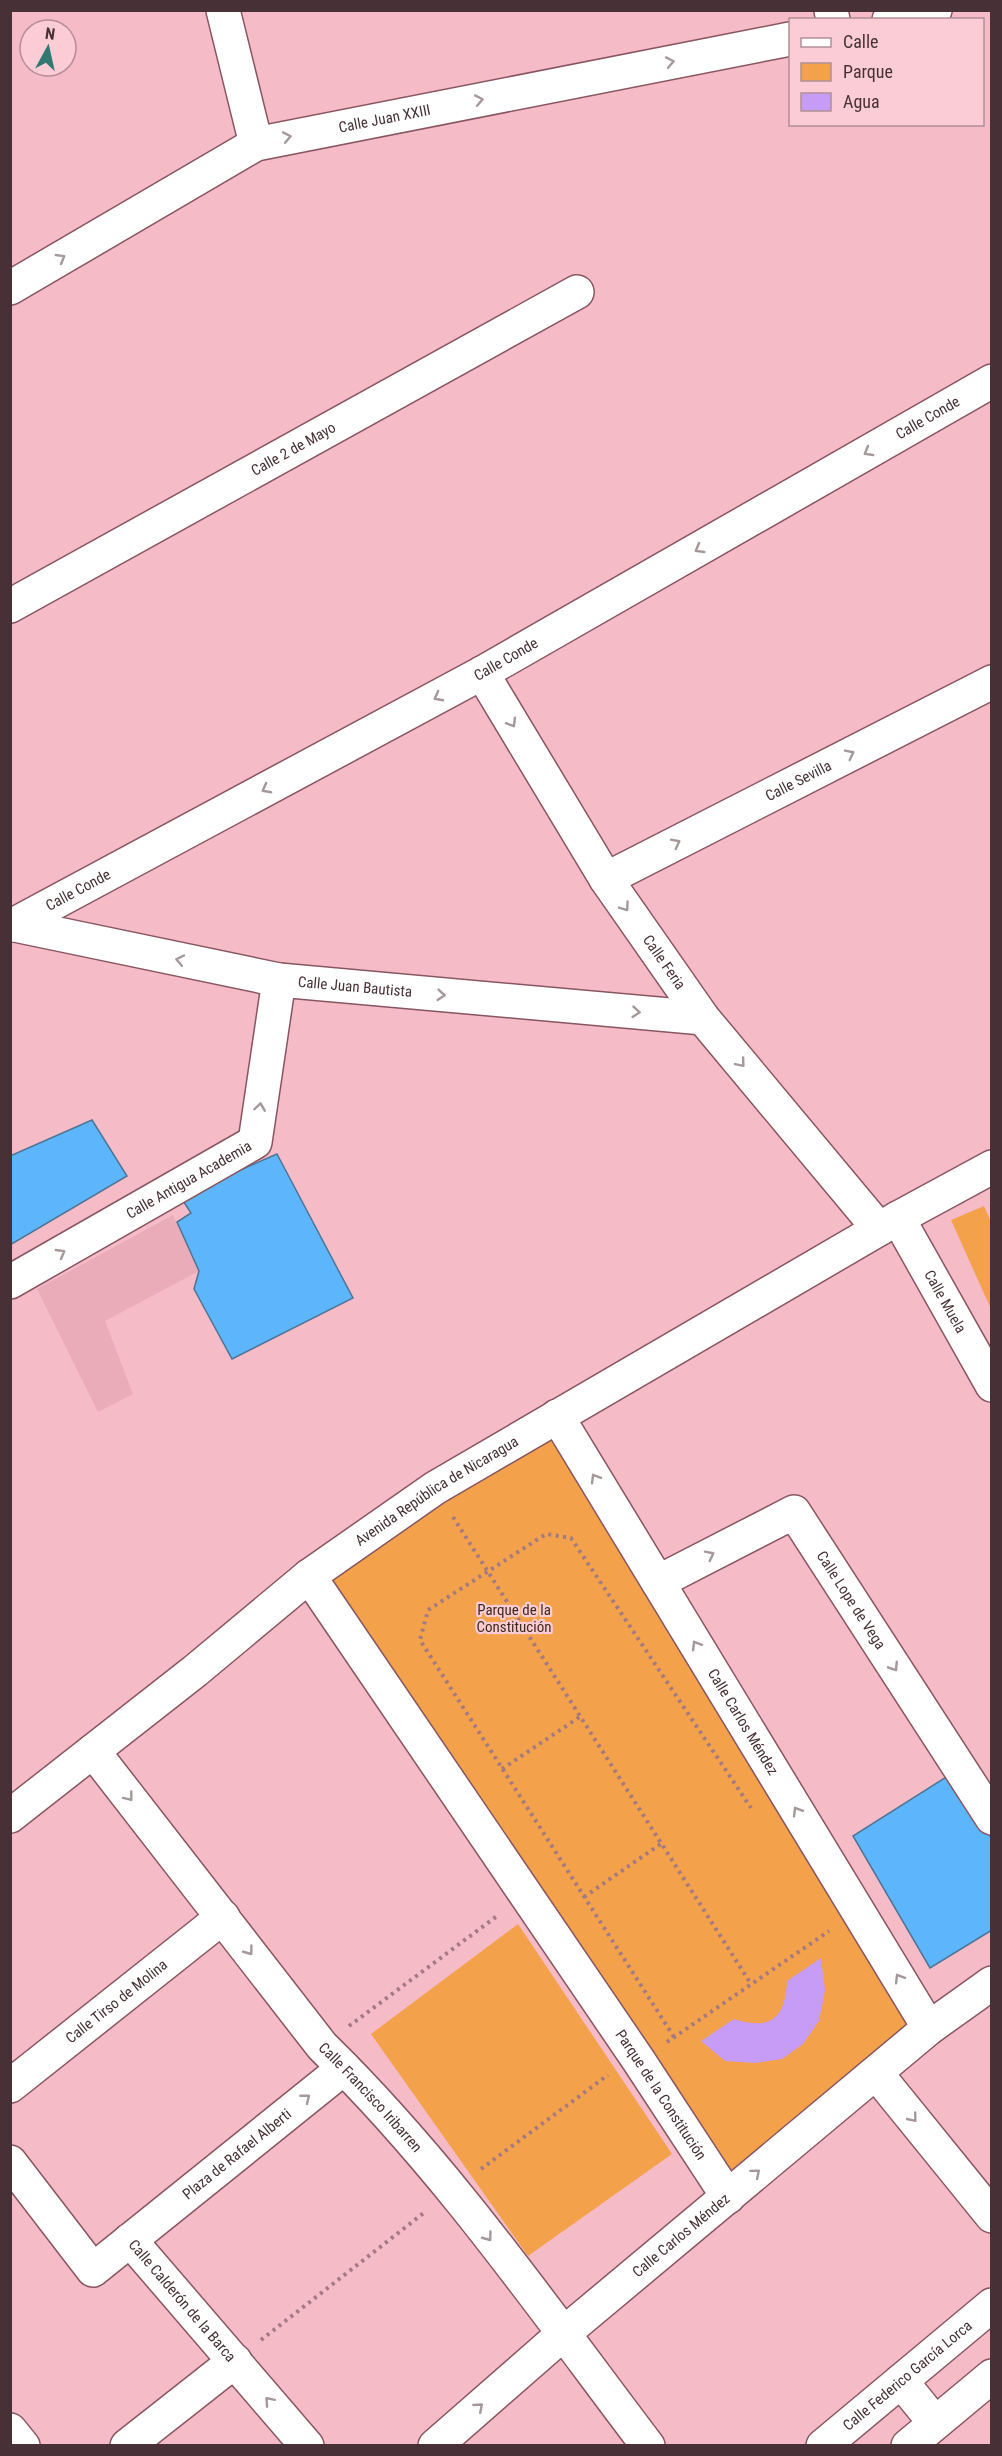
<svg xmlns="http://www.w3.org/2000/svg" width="1002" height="2456" font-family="'Roboto Condensed',sans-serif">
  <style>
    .built { fill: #ebacba }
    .green { fill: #f3a24b }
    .water { fill: #c69cf6 }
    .building { fill: #5db6fc; stroke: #4d7495; stroke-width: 1.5 }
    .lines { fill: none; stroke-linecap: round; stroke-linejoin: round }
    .minor-casing { stroke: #885661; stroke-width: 36 }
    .path { stroke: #a37a82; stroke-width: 4; stroke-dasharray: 3 4.5; stroke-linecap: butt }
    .minor { stroke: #fff; stroke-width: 33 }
    .oneway { stroke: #a4989a }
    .labels { text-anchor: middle; stroke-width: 4.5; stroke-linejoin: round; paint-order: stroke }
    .street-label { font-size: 15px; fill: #483136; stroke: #fbccd5 }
    .park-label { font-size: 15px; fill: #3d2b19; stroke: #fbccd5 }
  </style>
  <rect width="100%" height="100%" fill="#f5bbc7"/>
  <path class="built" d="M173,1215L199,1271L105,1321L133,1394L98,1412L37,1289Z"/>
  <g class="green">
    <path d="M984,1206L991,1222V1309L951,1220Z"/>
    <path d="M557,1416L929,2028L728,2197L316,1577Z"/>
    <path d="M518,1924L672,2154L528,2256L371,2034Z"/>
  </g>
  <path class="water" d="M821,1958L825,1990L819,2021L803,2044L782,2059L756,2063L725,2061L701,2041L734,2019C771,2031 785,2018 787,1981Z"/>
  <g class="building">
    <path d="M92,1120L127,1176L10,1245V1156Z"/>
    <path d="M277,1154L353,1298L232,1359L194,1289L199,1271L177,1222L191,1213L180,1196Z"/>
    <path d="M951,1774L992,1839V1930L930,1968L853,1836Z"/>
  </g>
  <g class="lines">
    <defs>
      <g id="minor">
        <path d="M223,10L256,144"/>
        <path d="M831,10L833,20"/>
        <path d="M889,20L935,10"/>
        <path id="s1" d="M10,288L256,144L790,39"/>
        <path id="s2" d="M10,606L577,292"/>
        <path id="s3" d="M482,673L606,879L703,1018L879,1229"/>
        <path id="s4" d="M606,879L992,682"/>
        <path id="s5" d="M10,924L279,980L703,1018"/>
        <path id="s6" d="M13,925L482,673L992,381"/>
        <path id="s7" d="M898,1218L992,1385"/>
        <path id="s8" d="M10,1282L255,1142L279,980"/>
        <path id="s9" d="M557,1416L929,2028"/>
        <path id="s10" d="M309,1576L639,2061L728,2197"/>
        <path id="s11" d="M658,1582L794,1512L992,1818"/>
        <path id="s12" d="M93,1751L322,2046C445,2166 544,2309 648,2446"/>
        <path id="s13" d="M10,1816L195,1671L309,1576L435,1488L898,1218L992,1167"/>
        <path d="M876,2073L992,2216"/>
        <path id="s14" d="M10,2086L223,1917"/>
        <path id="s15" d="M10,2162L93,2270L344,2068"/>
        <path id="s16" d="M130,2240L307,2446"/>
        <path d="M901,2381L935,2423"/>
        <path d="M10,2430L23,2446"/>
        <path d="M127,2446L235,2361"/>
        <path id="s17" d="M435,2446L563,2334L929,2028L992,1983"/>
        <path id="s18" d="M823,2446L992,2305"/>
        <path d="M908,2446L992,2376"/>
      </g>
    </defs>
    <use href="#minor" class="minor-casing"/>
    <g class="path">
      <path d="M453,1517L751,1984"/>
      <path d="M502,1769L581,1716"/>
      <path d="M584,1897L662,1843"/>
      <path d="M349,2026L497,1916"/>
      <path d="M674,2037L420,1640L428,1610L546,1534L571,1538L751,1808"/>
      <path d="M667,2042L829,1931"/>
      <path d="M481,2169L608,2075"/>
      <path d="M261,2340L425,2212"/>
    </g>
    <use href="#minor" class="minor"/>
  </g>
  <defs><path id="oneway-chevron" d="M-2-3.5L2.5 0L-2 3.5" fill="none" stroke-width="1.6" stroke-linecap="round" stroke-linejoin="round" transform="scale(1.5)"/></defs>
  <g class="oneway">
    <use href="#oneway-chevron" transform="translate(670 62) rotate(-11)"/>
    <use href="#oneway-chevron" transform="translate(479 100) rotate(-11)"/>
    <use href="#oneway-chevron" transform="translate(287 137) rotate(-11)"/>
    <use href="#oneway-chevron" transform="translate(61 258) rotate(-30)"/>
    <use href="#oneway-chevron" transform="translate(868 452) rotate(150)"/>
    <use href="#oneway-chevron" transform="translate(699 549) rotate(150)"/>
    <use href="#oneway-chevron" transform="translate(438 697) rotate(152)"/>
    <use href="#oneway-chevron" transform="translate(512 723) rotate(59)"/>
    <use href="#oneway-chevron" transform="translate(850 754) rotate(-27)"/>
    <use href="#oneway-chevron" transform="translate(266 789) rotate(152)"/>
    <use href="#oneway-chevron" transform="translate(676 843) rotate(-27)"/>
    <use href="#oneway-chevron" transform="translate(625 907) rotate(55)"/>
    <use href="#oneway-chevron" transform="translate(180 960) rotate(-168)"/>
    <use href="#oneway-chevron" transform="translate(441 995) rotate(5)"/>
    <use href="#oneway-chevron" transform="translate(636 1012) rotate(5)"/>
    <use href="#oneway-chevron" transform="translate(741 1063) rotate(50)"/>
    <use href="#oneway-chevron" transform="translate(260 1107) rotate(-82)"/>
    <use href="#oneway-chevron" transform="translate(61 1253) rotate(-30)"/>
    <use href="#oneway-chevron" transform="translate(595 1478) rotate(-121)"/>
    <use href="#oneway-chevron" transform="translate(710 1555) rotate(-27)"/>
    <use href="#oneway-chevron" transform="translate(696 1645) rotate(-121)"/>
    <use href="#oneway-chevron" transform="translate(894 1667) rotate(57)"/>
    <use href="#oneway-chevron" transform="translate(129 1797) rotate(52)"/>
    <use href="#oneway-chevron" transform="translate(797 1811) rotate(-121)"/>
    <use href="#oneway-chevron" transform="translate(249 1951) rotate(53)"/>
    <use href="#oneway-chevron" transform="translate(899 1978) rotate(-121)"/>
    <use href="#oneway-chevron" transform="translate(306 2098) rotate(-39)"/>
    <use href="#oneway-chevron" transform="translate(913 2118) rotate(51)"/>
    <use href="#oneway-chevron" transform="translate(756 2173) rotate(-40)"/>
    <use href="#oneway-chevron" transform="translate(488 2237) rotate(53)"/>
    <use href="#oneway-chevron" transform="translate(269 2401) rotate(-131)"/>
    <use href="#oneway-chevron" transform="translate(479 2407) rotate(-41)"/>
  </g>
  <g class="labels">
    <g class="street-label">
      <text dy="5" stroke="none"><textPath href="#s1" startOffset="416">Calle Juan XXIII</textPath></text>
      <text dy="5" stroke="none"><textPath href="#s6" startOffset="1046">Calle Conde</textPath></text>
      <text dy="5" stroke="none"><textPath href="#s2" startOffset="324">Calle 2 de Mayo</textPath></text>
      <text dy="5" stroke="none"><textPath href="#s6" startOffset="560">Calle Conde</textPath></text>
      <text dy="5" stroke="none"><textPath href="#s4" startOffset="216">Calle Sevilla</textPath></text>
      <text dy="5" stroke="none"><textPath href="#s6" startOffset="74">Calle Conde</textPath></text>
      <text dy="5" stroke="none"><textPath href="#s3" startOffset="342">Calle Feria</textPath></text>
      <text dy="5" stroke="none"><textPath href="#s5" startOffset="351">Calle Juan Bautista</textPath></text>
      <text dy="5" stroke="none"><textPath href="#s8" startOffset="206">Calle Antigua Academia</textPath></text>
      <text dy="5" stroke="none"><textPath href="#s7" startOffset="96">Calle Muela</textPath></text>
      <text dy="5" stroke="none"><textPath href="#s13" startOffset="537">Avenida República de Nicaragua</textPath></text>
      <text dy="5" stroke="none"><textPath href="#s11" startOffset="258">Calle Lope de Vega</textPath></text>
      <text dy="5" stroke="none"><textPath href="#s9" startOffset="358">Calle Carlos Méndez</textPath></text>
      <text dy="5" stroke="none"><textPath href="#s14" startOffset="136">Calle Tirso de Molina</textPath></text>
      <text dy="5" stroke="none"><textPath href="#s10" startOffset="627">Parque de la Constitución</textPath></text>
      <text dy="5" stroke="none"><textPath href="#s12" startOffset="444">Calle Francisco Iribarren</textPath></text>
      <text dy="5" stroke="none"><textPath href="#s15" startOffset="321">Plaza de Rafael Alberti</textPath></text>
      <text dy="5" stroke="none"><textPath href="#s17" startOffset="324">Calle Carlos Méndez</textPath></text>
      <text dy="5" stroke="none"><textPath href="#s16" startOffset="80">Calle Calderón de la Barca</textPath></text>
      <text dy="5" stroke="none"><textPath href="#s18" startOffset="110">Calle Federico García Lorca</textPath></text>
    </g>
    <g class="park-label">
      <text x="514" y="1615">Parque de la<tspan x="514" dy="17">Constitución</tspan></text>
    </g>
  </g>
  <rect width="1002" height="2456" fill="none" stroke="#483136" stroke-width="24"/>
  <rect x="789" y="18" width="195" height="108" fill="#fbccd5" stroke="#b38e95" stroke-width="1.5"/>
  <rect x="801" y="38" width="30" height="9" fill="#ffffff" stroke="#b38e95" stroke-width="1.5"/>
  <text x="843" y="48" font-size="18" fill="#483136">Calle</text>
  <rect x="801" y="63" width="30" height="18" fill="#f3a24b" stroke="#b38e95" stroke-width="1.5"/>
  <text x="843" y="78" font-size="18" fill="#483136">Parque</text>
  <rect x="801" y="93" width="30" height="18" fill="#c69cf6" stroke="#b38e95" stroke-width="1.5"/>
  <text x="843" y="108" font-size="18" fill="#483136">Agua</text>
  <g transform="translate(48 48) rotate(8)"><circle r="28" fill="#fbccd5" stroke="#b38e95" stroke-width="1.5"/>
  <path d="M0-4.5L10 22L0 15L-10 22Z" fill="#327971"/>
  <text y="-9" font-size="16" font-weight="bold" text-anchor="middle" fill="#483136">N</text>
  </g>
</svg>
